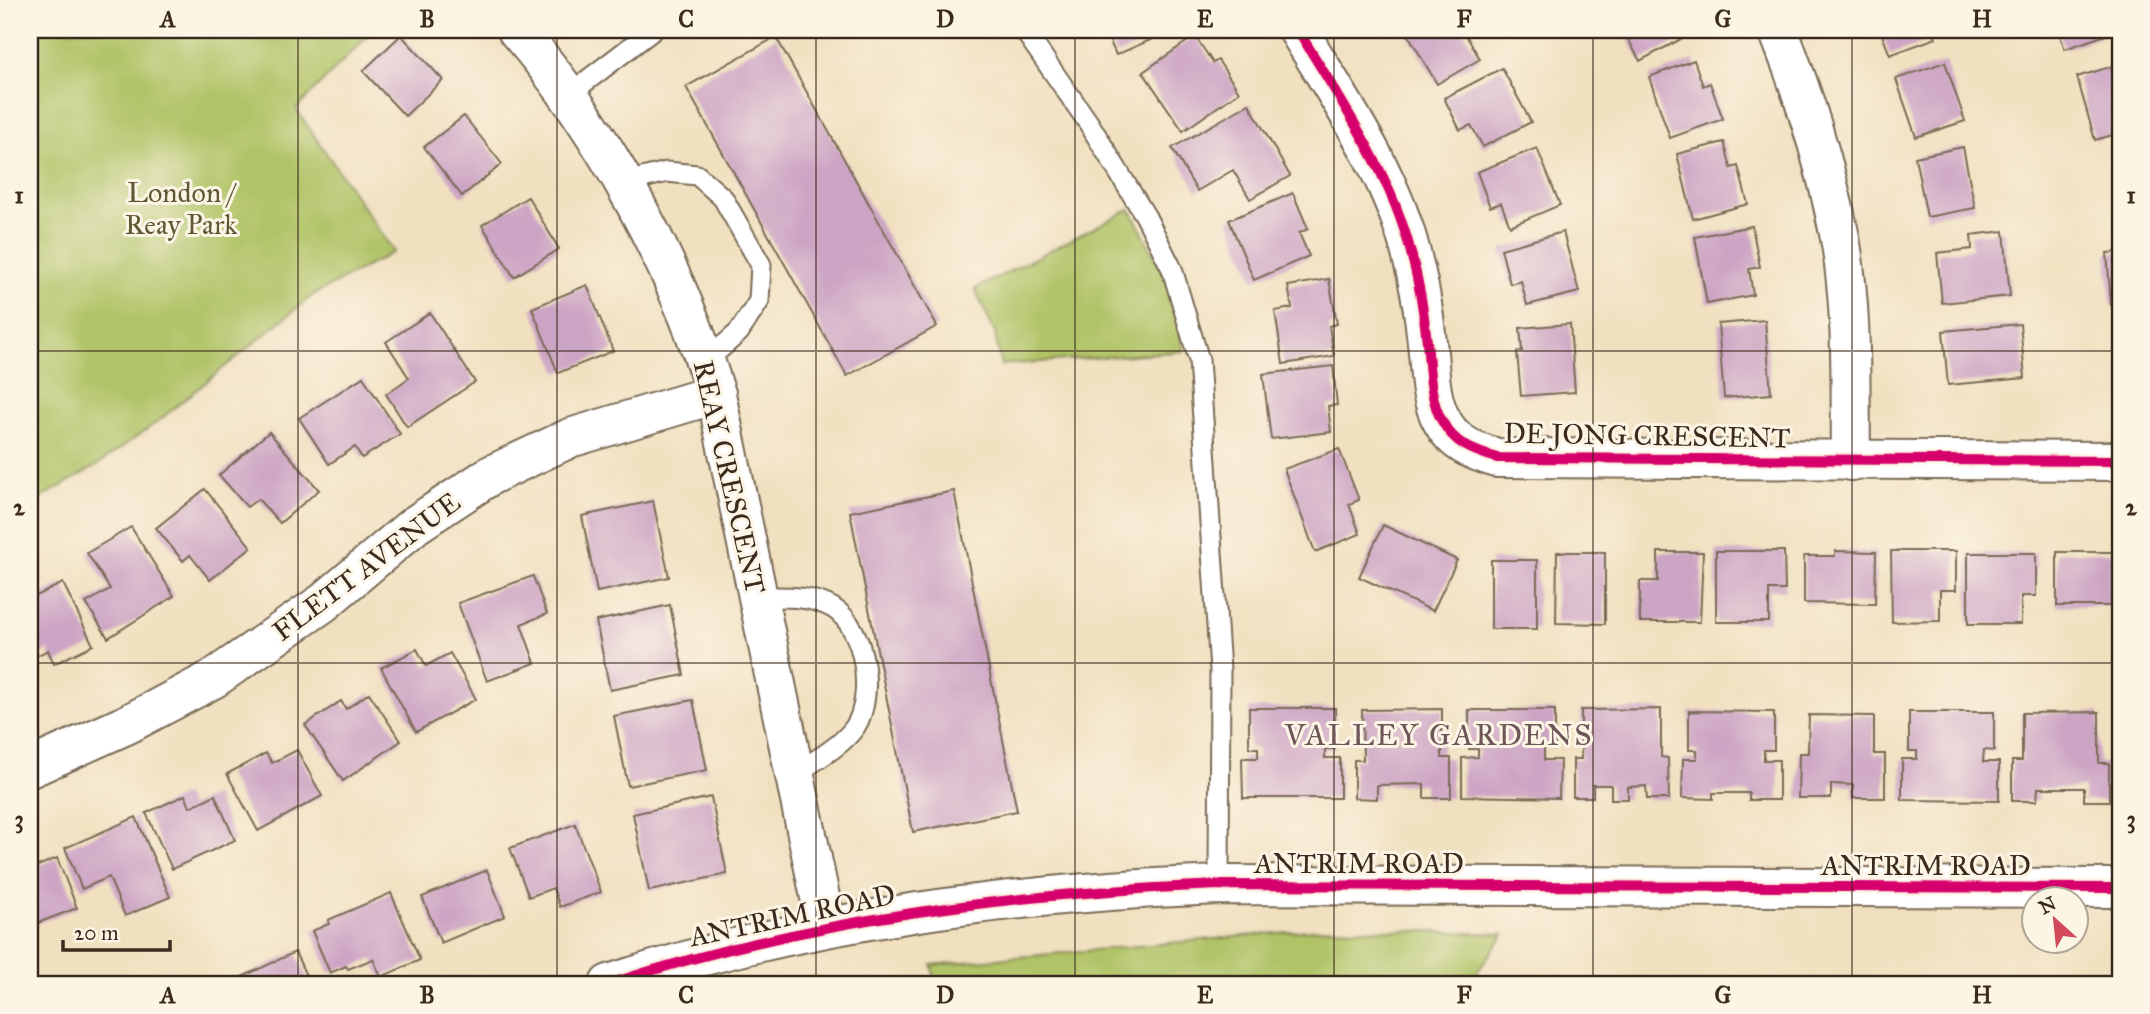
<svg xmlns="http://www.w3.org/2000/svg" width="2150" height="1014" font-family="'IM FELL Great Primer',serif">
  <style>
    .green { fill: #b0c366; stroke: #767642; stroke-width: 2 }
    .building { fill: #cda5c4 }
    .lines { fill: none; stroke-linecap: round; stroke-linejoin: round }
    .lane-casing { stroke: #7a6a56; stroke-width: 23 }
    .street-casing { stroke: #7a6a56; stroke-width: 42 }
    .lane { stroke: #fff; stroke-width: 19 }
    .street { stroke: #fff; stroke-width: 38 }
    .cycleway-casing { stroke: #fcf5e5; stroke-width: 15 }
    .cycleway { stroke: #d6006c; stroke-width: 10 }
    .grid { fill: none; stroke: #3b2a1e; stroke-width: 2; stroke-opacity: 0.55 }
    .labels { text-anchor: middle; stroke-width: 6; stroke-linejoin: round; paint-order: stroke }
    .park-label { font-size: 28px; fill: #5e5834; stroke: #fcf5e5 }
    .street-label { font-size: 28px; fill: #3b2a1e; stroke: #fcf5e5 }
    .neighbourhood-label { font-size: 30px; letter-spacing: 2px; fill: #6e5558; stroke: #fcf5e5 }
    .neatline { fill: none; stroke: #3b2a1e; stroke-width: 2.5 }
    .grid-label { font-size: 23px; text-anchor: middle; font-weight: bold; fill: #3b2a1e }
  </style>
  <rect width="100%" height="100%" fill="#fcf5e5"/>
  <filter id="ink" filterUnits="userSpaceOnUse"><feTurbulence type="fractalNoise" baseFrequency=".0143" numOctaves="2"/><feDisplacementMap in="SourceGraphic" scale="14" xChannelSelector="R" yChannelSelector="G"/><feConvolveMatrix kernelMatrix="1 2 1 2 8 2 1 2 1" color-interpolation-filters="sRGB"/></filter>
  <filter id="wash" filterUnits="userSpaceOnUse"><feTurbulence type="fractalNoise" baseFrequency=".00686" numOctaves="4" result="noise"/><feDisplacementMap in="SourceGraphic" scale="28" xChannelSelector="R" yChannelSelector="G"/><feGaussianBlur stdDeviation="1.57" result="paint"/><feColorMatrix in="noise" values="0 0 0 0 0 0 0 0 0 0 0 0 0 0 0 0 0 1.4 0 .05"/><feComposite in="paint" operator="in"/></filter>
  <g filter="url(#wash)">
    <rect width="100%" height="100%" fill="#f0e0bf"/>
    <g class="green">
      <path d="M30,30H373L296,109L394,252L313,295L157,422L96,466L30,504Z"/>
      <path d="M1130,209L1165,276L1184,351L1001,365L995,333L975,289Z"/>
      <path d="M1331,928L1504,934L1469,984H935L932,965Z"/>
    </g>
    <g id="blocks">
      <g class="building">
        <path d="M1105,30H1160L1162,35L1116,55Z"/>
        <path d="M1413,30H1463L1480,59L1437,84L1407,33Z"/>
        <path d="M1623,30H1676L1681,39L1640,61Z"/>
        <path d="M1880,30H1933L1936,38L1890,55Z"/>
        <path d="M2058,30H2120L2065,49Z"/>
        <path d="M401,35L443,80L405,116L363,71Z"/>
        <path d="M1195,36L1213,63L1218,60L1239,92L1183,131L1143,72Z"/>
        <path d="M776,37L937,326L847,376L686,87Z"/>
        <path d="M1694,60L1703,86L1710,83L1723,119L1670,138L1649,77Z"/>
        <path d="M1945,62L1965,121L1916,137L1896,79Z"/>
        <path d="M2120,64V133L2095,140L2077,77Z"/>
        <path d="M1502,68L1531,122L1483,147L1471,125L1460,130L1444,98Z"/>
        <path d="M1249,104L1290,176L1250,199L1233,170L1197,191L1172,148Z"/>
        <path d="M464,116L502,164L462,196L424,147Z"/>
        <path d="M1724,142L1731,168L1738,166L1748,204L1693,219L1677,154Z"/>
        <path d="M1963,147L1975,208L1927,217L1915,157Z"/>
        <path d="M1537,148L1560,205L1510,226L1501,203L1490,207L1477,172Z"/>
        <path d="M1293,193L1308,229L1299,233L1309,256L1254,280L1229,220Z"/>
        <path d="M528,197L559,249L514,277L482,225Z"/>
        <path d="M1752,226L1760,267L1749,269L1753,295L1707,304L1695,237Z"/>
        <path d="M2004,231L2010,296L1942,303L1937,253L1972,249L1971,235Z"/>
        <path d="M1563,232L1579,292L1527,305L1521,281L1510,284L1501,249Z"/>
        <path d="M2120,252V305H2111L2107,253Z"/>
        <path d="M1329,279L1337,324L1329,326L1334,356L1283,364L1275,311L1292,308L1288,286Z"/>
        <path d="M587,285L613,351L558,373L532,308Z"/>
        <path d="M430,313L475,382L407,427L386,394L409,378L386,342Z"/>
        <path d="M1765,320L1771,394L1724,398L1718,324Z"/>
        <path d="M1570,324L1575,392L1521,396L1517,352L1522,351L1520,328Z"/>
        <path d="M2020,324L2025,378L1948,385L1943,331Z"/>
        <path d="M1333,366L1337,405L1328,406L1331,432L1271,439L1263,374Z"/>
        <path d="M363,377L400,434L362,458L355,447L329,464L299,418Z"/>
        <path d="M269,432L319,490L280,523L258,499L247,507L219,475Z"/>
        <path d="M1339,449L1359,500L1349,504L1360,534L1315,552L1284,469Z"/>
        <path d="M205,489L251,547L210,580L190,555L183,561L156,528Z"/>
        <path d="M954,491L1017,811L913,832L850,512Z"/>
        <path d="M653,501L669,577L597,592L582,516Z"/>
        <path d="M1383,525L1457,560L1433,611L1359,577Z"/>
        <path d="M131,527L174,596L108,638L86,603L110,589L87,553Z"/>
        <path d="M1716,551H1784L1785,590H1769V622H1716Z"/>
        <path d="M1835,551L1876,552L1875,604L1804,603V556H1835Z"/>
        <path d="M1891,551H1956V590H1940V621L1892,622Z"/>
        <path d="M1557,552H1605V624L1556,623Z"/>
        <path d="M1658,552H1703L1700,622H1640V581H1658Z"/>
        <rect x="2057" y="552" width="63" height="54"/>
        <path d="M1968,553H2036V596H2021V624H1968Z"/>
        <rect x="1491" y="560" width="46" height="69"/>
        <path d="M533,576L547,614L521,624L535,663L487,681L458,603Z"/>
        <path d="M63,583L93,645L54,664L48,650L30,659V599Z"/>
        <path d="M670,605L684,675L610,690L596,621Z"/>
        <path d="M417,649L426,666L450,653L476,699L416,732L381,668Z"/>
        <path d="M369,693L401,741L343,781L305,725L341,701L346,709Z"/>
        <path d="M693,700L707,770L628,786L614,716Z"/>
        <path d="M1249,708H1335V749H1325V758H1340V798H1243L1242,758H1258V748H1249Z"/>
        <path d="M1442,709V758H1451V798H1424V784L1377,785V799L1354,798V760H1363L1362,710Z"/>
        <path d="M1661,709V757L1668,758L1669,799H1647L1646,786L1628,787V799H1611V785H1593V797H1573V759H1581V710Z"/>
        <path d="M1469,710H1555V748H1544V760H1560L1559,798L1462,796V758L1478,757V749H1469Z"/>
        <path d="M1689,711L1774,712V750H1764V760H1779V800H1749V793H1713V799L1682,798L1683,759H1697V750H1689Z"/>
        <path d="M1909,712H1994V751L1984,750L1983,762H1999V801L1902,800V759H1917V751H1909Z"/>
        <path d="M2099,712V763H2109V801H2084V788H2038L2037,801H2012V761H2022V713Z"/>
        <path d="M1809,715L1874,716V754H1885V798H1853V785L1831,784V798H1798L1799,753H1808Z"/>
        <path d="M297,750L322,796L258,831L227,774L266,753L272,763Z"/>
        <path d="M185,795L190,807L215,795L235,840L172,869L146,813Z"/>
        <path d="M711,797L727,874L649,891L633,814Z"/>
        <path d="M136,817L170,897L125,916L109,877L82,889L65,848Z"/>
        <path d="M575,824L601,892L560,907L553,888L529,897L510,848Z"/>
        <path d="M57,858L77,908L30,926V869Z"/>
        <path d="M487,870L505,916L441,943L422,897Z"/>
        <path d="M391,893L420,960L381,977L373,959L348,969L346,966L330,973L312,931L329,924L328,920Z"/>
        <path d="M295,952L310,984H227Z"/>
      </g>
    </g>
  </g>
  <g filter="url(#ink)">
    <use href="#blocks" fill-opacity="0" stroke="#7a6a56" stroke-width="2"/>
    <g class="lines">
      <defs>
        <g id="lane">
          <path d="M1024,30L1088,122L1146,217L1172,269L1199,360L1220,670L1219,885"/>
          <path d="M568,95L653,30"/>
          <path d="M622,183L667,172L697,175L723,198L761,265L759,301L739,332L706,361"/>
          <path d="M759,597C785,597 810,595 833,608C866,628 875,696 855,727C841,747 815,760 795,774"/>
        </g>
        <g id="street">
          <path d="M517,30C604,130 677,268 716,394L826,926"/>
          <path d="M1298,30C1340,100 1391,173 1411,253C1419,282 1424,312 1427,342C1430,368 1429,398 1442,421C1454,444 1473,451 1497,458L2120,461"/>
          <path d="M1778,30C1805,97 1826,166 1840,238C1853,311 1850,387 1851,461"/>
          <path d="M30,768L128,724L213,679L323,603L415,525L491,475L570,438L716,394"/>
          <path d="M609,984C807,919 1012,893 1219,885L2120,888"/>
        </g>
      </defs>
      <use href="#lane" class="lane-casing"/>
      <use href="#street" class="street-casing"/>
      <use href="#lane" class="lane"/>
      <use href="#street" class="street"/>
      <defs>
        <g id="cycleway">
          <path d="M1298,30C1340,100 1391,173 1411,253C1419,282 1424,312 1427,342C1430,368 1429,398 1442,421C1454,444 1473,451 1497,458L2120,461"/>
          <path d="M609,984C807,919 1012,893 1219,885L2120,888"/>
        </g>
      </defs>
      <use href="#cycleway" class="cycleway-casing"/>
      <use href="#cycleway" class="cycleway"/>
    </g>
  </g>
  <path class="grid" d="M298,30V984M557,30V984M816,30V984M1075,30V984M1334,30V984M1593,30V984M1852,30V984M30,351H2120M30,663H2120"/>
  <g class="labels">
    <g class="park-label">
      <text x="181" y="202">London /<tspan x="181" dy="32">Reay Park</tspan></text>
    </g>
    <g class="street-label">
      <text transform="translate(1647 435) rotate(1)" y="10">DE JONG CRESCENT</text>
      <text transform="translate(730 477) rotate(77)" y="10">REAY CRESCENT</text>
      <text transform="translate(366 566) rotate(-37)" y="10">FLETT AVENUE</text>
      <text x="1359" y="873">ANTRIM ROAD</text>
      <text x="1926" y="875">ANTRIM ROAD</text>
      <text transform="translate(792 915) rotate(-12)" y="10">ANTRIM ROAD</text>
    </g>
    <g class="neighbourhood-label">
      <text x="1439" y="745">VALLEY GARDENS</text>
    </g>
  </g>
  <rect width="2150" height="1014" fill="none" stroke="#fcf5e5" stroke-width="77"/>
  <g transform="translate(2055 920) rotate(333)"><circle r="33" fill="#fcf5e5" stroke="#afa495" stroke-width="2"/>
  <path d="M0-5L12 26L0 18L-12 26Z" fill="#d1495b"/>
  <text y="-10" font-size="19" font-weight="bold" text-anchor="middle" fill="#3b2a1e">N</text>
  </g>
  <path d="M63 940v10h107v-10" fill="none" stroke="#3b2a1e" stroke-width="3.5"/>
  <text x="74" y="940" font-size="21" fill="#3b2a1e" stroke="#fcf5e5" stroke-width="5" paint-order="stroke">20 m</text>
  <rect x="38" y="38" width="2074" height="938" class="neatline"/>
  <g class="grid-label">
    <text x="168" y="27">A</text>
    <text x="427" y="27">B</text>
    <text x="686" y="27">C</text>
    <text x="945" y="27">D</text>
    <text x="1205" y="27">E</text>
    <text x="1464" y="27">F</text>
    <text x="1723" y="27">G</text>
    <text x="1982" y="27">H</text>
    <text x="19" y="203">1</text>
    <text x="2131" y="203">1</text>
    <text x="19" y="515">2</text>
    <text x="2131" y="515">2</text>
    <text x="19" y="827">3</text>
    <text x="2131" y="827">3</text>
    <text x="168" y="1003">A</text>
    <text x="427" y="1003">B</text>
    <text x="686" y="1003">C</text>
    <text x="945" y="1003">D</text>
    <text x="1205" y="1003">E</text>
    <text x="1464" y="1003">F</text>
    <text x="1723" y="1003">G</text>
    <text x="1982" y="1003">H</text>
  </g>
</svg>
